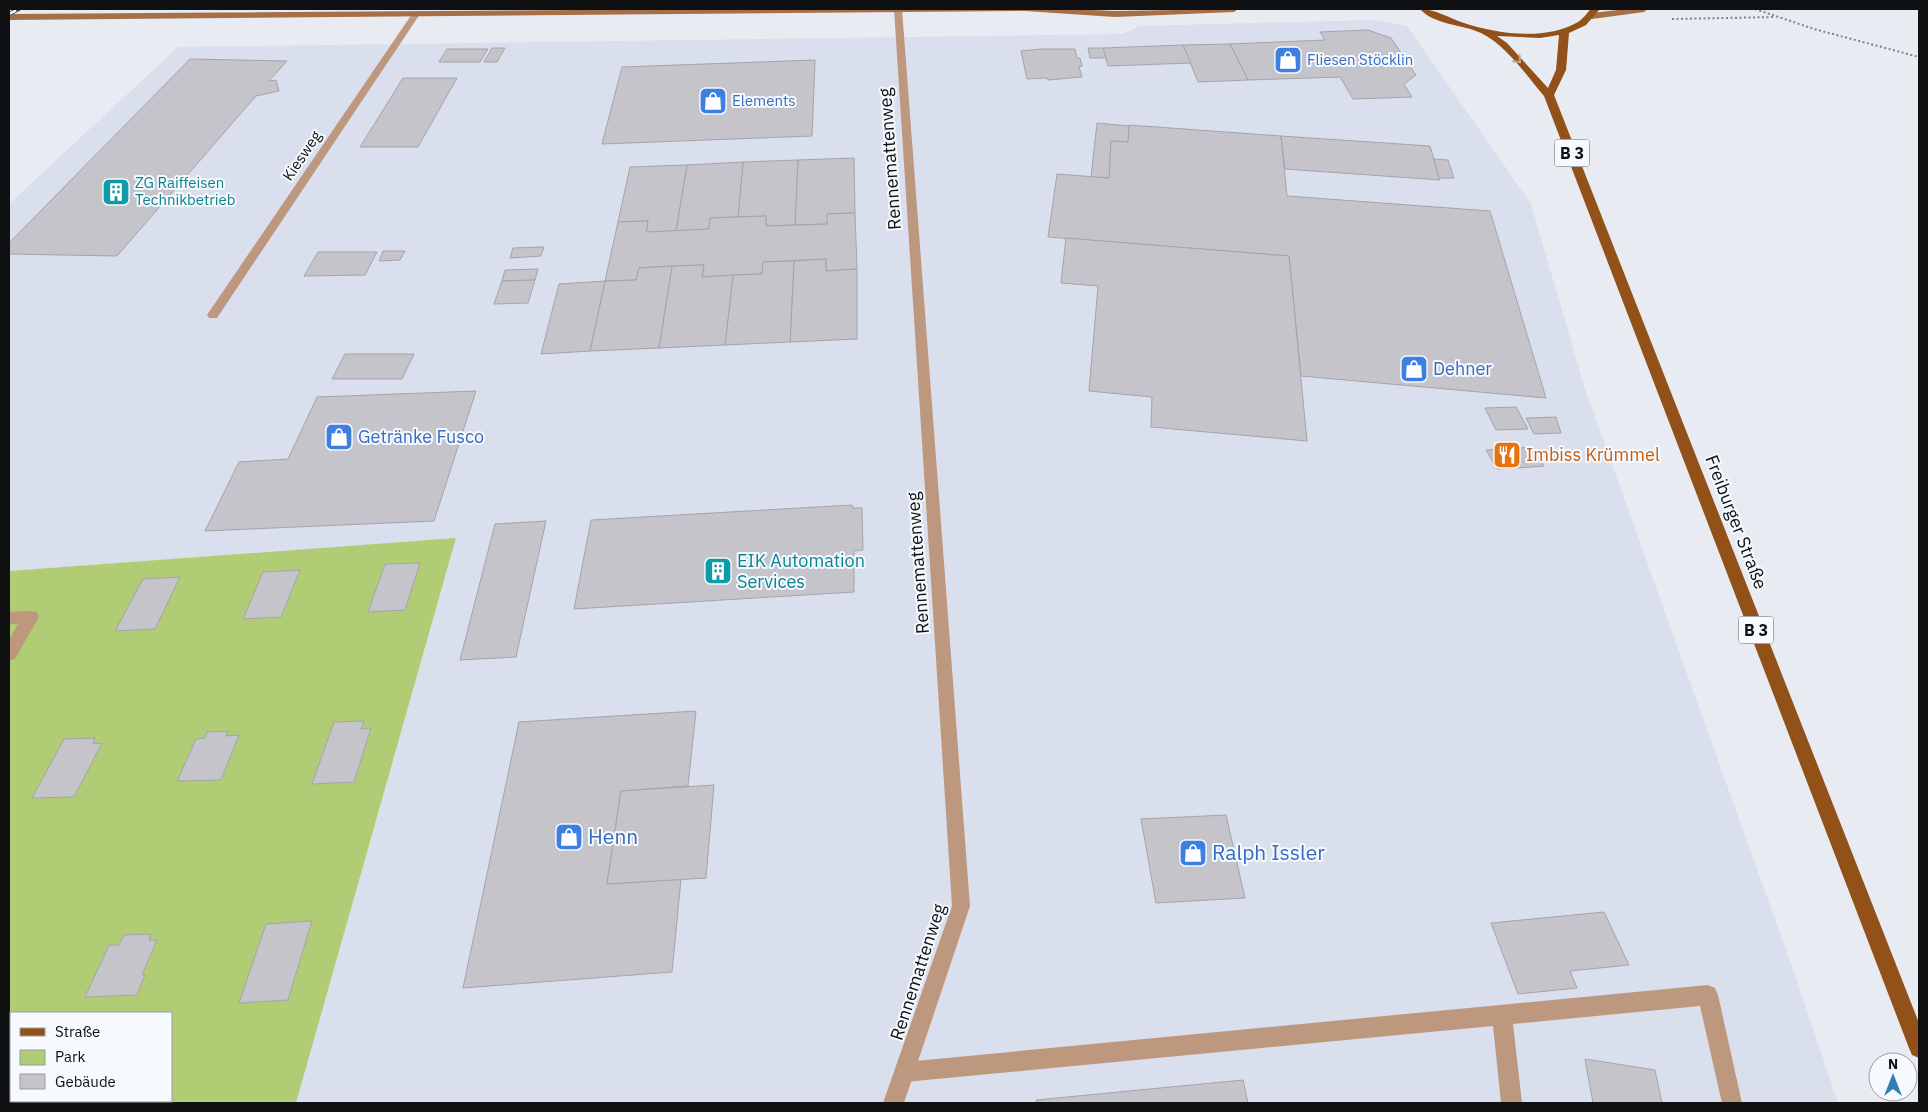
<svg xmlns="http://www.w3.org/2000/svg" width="1928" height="1112" font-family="'IBM Plex Sans',sans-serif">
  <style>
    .built { fill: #d9dfec }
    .green { fill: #b0cd75; fill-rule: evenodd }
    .building { fill: #c4c4ca; stroke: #a4a4ab }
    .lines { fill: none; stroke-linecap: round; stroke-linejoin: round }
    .path { stroke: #7f8185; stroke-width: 2; stroke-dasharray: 2 2.5; stroke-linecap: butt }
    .lane { fill: #be987e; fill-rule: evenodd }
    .street { fill: #be987e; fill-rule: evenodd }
    .secondary { fill: #a56f48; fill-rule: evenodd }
    .primary { fill: #925119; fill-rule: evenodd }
    .rail-casing { stroke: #3c3e41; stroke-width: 4 }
    .rail { stroke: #f6f9fe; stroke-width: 2.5; stroke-dasharray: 8; stroke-linecap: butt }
    .oneway { stroke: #c4a58c }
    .labels { text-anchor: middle; stroke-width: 4; stroke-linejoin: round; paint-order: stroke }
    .far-shop-label { font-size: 15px; fill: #366cbe; stroke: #f6f9fe; text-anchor: start }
    .far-street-label { font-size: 15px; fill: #0f1012; stroke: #f6f9fe }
    .far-culture-label { font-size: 15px; fill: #0d838f; stroke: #f6f9fe; text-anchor: start }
    .shield { fill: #f6f9fe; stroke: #545659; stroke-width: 1 }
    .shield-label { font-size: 16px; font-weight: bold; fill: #0f1012 }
    .street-label { font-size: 18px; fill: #0f1012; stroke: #f6f9fe }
    .shop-label { font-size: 18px; fill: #366cbe; stroke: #f6f9fe; text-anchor: start }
    .food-label { font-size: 18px; fill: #c56008; stroke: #f6f9fe; text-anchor: start }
    .culture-label { font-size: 18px; fill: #0d838f; stroke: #f6f9fe; text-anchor: start }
    .near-shop-label { font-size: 21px; fill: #366cbe; stroke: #f6f9fe; text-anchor: start }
  </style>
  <rect width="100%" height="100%" fill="#e8ebf2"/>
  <path class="built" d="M1375,20L1407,26L1531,204L1585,389L1796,978L1838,1103H296L456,539L9,571V204L178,47L1123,34L1139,26Z"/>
  <path class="green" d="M456,538L296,1103H9V571ZM11,1013H171V1101H11Z"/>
  <g class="building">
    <path d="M1368,30L1391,38L1416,75L1404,84L1412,97L1353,99L1340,77L1248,80L1230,44L1325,40L1320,32Z"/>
    <path d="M1230,44L1248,80L1198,82L1183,45Z"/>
    <path d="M1183,45L1191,63L1108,66L1103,48Z"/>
    <path d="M492,48H505L497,62H484Z"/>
    <path d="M1088,48H1103L1106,58H1090Z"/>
    <path d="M447,49H488L480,62H439Z"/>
    <path d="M1041,49H1075L1077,58H1080L1082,66L1079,67L1082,77L1048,80L1047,78L1027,79L1021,51Z"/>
    <path d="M190,59L287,61L269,81L276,80L279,91L256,96L117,256L9,254V243Z"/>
    <path d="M815,60L812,136L602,144L622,67Z"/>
    <path d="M403,78H457L418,147H360Z"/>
    <path d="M1097,123L1129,126L1128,142L1111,141L1109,178L1091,177Z"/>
    <path d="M1129,125L1281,136L1287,196L1490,211L1546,398L1301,376L1289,256L1048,237L1057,174L1109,178L1111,141L1128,142Z"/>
    <path d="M1281,136L1430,146L1440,180L1285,169Z"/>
    <path d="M854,158L855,213L827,214V224L795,225L798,160Z"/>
    <path d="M1434,159L1448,160L1454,178H1439Z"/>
    <path d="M798,160L795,225L766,226V216L738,217L743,162Z"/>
    <path d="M743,162L738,217L710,218L709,229L676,231L687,165Z"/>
    <path d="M687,165L676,231L646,232L648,221L618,222L630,167Z"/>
    <path d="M855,213L857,269L826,271V259L763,262L762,274L702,277L704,265L672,266L639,268L636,280L605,281L618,222L648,221L646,232L709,229L710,218L766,216V226L827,224V214Z"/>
    <path d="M1066,238L1289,256L1307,441L1151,427L1152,397L1089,391L1098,286L1061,283Z"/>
    <path d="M544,247L541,256L510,258L513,248Z"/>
    <path d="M383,251H405L400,260L379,261Z"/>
    <path d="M318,252H377L365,275L304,276Z"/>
    <path d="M826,259V271L857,269V339L790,342L794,261Z"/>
    <path d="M794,261L790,342L725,345L733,275L762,274L763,262Z"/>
    <path d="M704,265L702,277L733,275L725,345L659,348L672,266Z"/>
    <path d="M672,266L659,348L590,351L605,281L636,280L639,268Z"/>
    <path d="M538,269L535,280L502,281L505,270Z"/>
    <path d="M535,280L528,303L494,304L502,281Z"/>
    <path d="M605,281L590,351L541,354L559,284Z"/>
    <path d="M345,354H414L402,379H332Z"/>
    <path d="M476,391L434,521L205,531L239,462L288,459L317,397Z"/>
    <path d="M1516,407L1528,429L1496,430L1485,408Z"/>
    <path d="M1556,417L1561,433L1534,434L1526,418Z"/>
    <path d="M1533,447L1544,466L1518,468L1507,449Z"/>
    <path d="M1507,449L1518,468L1497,469L1486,450Z"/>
    <path d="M852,505L853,508H862L863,550L854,551V592L574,609L591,520Z"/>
    <path d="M546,521L516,657L460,660L495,524Z"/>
    <path d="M420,563L405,610L368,612L385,564Z"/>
    <path d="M300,570L281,617L243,619L263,572Z"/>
    <path d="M180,577L155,629L115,631L143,579Z"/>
    <path d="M696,711L688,786L621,791L607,884L681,879L672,972L463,988L519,722Z"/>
    <path d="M364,721L361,729L371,728L354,782L312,784L334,722Z"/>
    <path d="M228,731L226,736L239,735L221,780L177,781L196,739L205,738L207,732Z"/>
    <path d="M95,738L93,744L102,743L74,797L32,798L64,739Z"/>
    <path d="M714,785L706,878L607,884L621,791Z"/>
    <path d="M1226,815L1245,898L1156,903L1141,819Z"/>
    <path d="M1604,912L1629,965L1570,971L1577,988L1518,994L1491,923Z"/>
    <path d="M312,921L288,1000L239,1003L266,924Z"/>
    <path d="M151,934L149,940H157L142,975H145L137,995L85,997L109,945H119L124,935Z"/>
    <path d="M1585,1059L1655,1070L1662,1103H1593Z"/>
    <path d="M1243,1080L1248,1103H1037L1036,1100Z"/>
  </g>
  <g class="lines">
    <g class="path">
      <path d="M1755,9L1814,29L1919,57"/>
      <path d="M1672,19L1775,17"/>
    </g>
    <g class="lane">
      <path d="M31,611L37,612L39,617L15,659L9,661V640L18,624H9V612Z"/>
      <path d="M1708,985L1715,988L1718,995L1742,1103H1722L1700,1006L1513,1024L1522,1103H1501L1493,1026L905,1082L898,1079L895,1072L898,1065L905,1062Z"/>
    </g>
    <g class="street">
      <path d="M894,9H902L970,906L904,1103H883L952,906Z"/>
      <path d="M416,11L420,14L217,318H209L207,315L209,312L412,14Z"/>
    </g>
    <g class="secondary">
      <path d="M715,9H1070L1115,11L1238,9L1234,12L1115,17L1025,11L9,20V14Z"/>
      <path d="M1626,9H1648L1644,12L1592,19L1588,16L1592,13Z"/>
    </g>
    <path class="primary" d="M1420,9C1435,9 1449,18 1464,23C1498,34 1545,41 1578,22C1583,19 1587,13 1591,9H1600L1586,25L1569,33L1566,70L1554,95L1919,1023V1058L1912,1055L1909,1048L1544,96C1526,75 1506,45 1481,33C1462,24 1434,25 1420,9ZM1559,35L1556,70L1548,88L1507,43L1497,36L1540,38Z"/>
    <defs>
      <path id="rail" d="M9,14L19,9"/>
    </defs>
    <use href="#rail" class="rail-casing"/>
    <use href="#rail" class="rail"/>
  </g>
  <defs><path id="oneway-chevron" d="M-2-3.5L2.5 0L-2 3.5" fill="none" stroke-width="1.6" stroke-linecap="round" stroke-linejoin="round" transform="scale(1.25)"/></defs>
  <use class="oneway" href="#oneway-chevron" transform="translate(1518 60) rotate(47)"/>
  <defs>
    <symbol id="shop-square" viewBox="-11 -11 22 22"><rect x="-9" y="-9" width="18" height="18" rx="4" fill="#3f7fe0" stroke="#f6f9fe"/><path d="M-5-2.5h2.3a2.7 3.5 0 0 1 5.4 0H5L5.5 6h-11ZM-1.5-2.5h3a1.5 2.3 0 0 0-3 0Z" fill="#fff"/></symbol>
    <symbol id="building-square" viewBox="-11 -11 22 22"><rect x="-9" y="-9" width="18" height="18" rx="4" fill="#0f9aa8" stroke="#f6f9fe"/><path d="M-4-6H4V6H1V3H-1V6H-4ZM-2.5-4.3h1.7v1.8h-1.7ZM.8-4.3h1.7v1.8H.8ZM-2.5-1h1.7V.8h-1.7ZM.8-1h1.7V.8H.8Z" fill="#fff"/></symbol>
    <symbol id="restaurant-square" viewBox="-11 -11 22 22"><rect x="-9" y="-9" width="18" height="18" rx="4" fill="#e8710a" stroke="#f6f9fe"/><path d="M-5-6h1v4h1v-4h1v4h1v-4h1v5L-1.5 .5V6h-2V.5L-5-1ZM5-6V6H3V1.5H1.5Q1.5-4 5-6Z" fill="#fff"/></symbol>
  </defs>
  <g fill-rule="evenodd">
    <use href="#shop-square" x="1272" y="44" width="32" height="32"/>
    <use href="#shop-square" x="697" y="85" width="32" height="32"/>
    <use href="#building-square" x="100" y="176" width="32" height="32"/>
    <use href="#shop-square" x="1398" y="353" width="32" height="32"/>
    <use href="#shop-square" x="323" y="421" width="32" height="32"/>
    <use href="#restaurant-square" x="1491" y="439" width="32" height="32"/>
    <use href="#building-square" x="702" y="555" width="32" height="32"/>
    <use href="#shop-square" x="553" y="821" width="32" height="32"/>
    <use href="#shop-square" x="1177" y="837" width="32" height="32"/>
  </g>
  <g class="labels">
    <g class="far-shop-label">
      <text x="1307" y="65">Fliesen Stöcklin</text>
      <text x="732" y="106">Elements</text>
    </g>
    <g class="far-street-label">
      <text transform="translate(302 156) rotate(-56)" y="5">Kiesweg</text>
    </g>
    <g class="far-culture-label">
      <text x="135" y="188">ZG Raiffeisen<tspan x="135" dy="17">Technikbetrieb</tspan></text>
    </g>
    <g class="shield">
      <rect x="1554.5" y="139.5" width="35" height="27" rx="4"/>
      <rect x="1738.5" y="616.5" width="35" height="27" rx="4"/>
    </g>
    <g class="shield-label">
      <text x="1572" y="159">B 3</text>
      <text x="1756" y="636">B 3</text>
    </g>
    <g class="street-label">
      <text transform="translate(890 159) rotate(-94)" y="6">Rennemattenweg</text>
      <text transform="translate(1736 522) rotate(69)" y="6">Freiburger Straße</text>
      <text transform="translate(918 563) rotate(-94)" y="6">Rennemattenweg</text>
      <text transform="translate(918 972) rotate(-72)" y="6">Rennemattenweg</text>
    </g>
    <g class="shop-label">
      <text x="1433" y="375">Dehner</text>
      <text x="358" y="443">Getränke Fusco</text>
    </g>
    <g class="food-label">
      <text x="1526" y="461">Imbiss Krümmel</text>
    </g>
    <g class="culture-label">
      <text x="737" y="567">EIK Automation<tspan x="737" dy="21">Services</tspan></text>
    </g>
    <g class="near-shop-label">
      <text x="588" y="844">Henn</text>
      <text x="1212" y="860">Ralph Issler</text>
    </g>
  </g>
  <rect width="1928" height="1112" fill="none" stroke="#0f1012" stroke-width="20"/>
  <rect x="10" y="1012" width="162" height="90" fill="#f6f9fe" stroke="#9a9ca0"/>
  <rect x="20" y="1028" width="25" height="8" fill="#925119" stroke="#9a9ca0"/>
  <text x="55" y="1037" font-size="15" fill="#0f1012">Straße</text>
  <rect x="20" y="1050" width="25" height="15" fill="#b0cd75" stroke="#9a9ca0"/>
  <text x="55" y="1062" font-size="15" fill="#0f1012">Park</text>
  <rect x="20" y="1074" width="25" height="15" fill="#c4c4ca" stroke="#9a9ca0"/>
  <text x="55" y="1087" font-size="15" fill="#0f1012">Gebäude</text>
  <g transform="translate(1893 1077)"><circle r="24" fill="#f6f9fe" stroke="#9a9ca0"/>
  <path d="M0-4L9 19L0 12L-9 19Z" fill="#337db1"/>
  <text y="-8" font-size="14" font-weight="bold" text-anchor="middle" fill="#0f1012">N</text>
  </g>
</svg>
